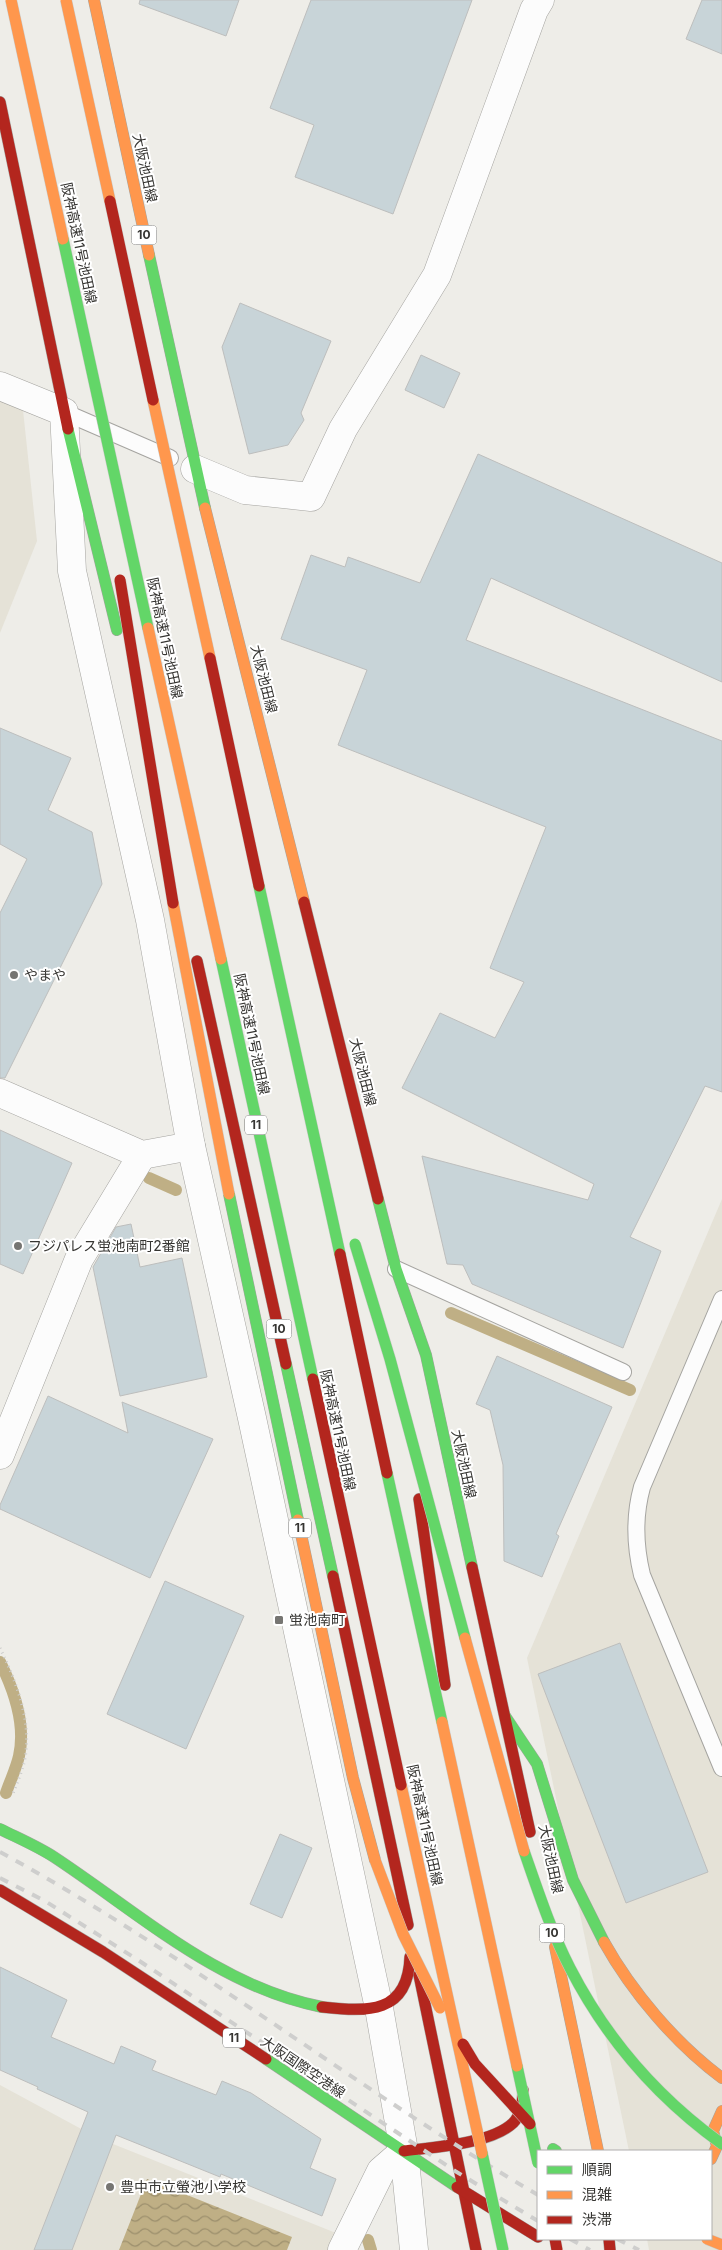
<svg xmlns="http://www.w3.org/2000/svg" width="722" height="2250" font-family="Inter,'Noto Sans JP',sans-serif">
  <style>
    .built { fill: #e5e2d7 }
    .water { fill: url(#water-waves) }
    .lines { fill: none; stroke-linecap: round; stroke-linejoin: round }
    .stream { stroke: #bfaf85; stroke-width: 12 }
    .building { fill: #c8d4d8; stroke: #bdbebd }
    .lane-casing { stroke: #a5a4a0; stroke-width: 18 }
    .street-casing { stroke: #a5a4a0; stroke-width: 29 }
    .fast-casing { stroke: #a5a4a0; stroke-width: 12 }
    .slow-casing { stroke: #a5a4a0; stroke-width: 12 }
    .jam-casing { stroke: #a5a4a0; stroke-width: 12 }
    .path { stroke: #cccccb; stroke-width: 3; stroke-dasharray: 1 4; stroke-linecap: butt }
    .lane { stroke: #fcfcfc; stroke-width: 16 }
    .street { stroke: #fcfcfc; stroke-width: 28 }
    .fast { stroke: #63d668; stroke-width: 11 }
    .slow { stroke: #ff974d; stroke-width: 11 }
    .jam { stroke: #b3261e; stroke-width: 11 }
    .rail { stroke: #cececd; stroke-width: 4; stroke-dasharray: 9 9; stroke-linecap: butt }
    .fast-bridge-casing { stroke: #c9c8c6; stroke-width: 12; stroke-linecap: butt }
    .slow-bridge-casing { stroke: #c9c8c6; stroke-width: 12; stroke-linecap: butt }
    .jam-bridge-casing { stroke: #c9c8c6; stroke-width: 12; stroke-linecap: butt }
    .fast-bridge { stroke: #63d668; stroke-width: 11 }
    .slow-bridge { stroke: #ff974d; stroke-width: 11 }
    .jam-bridge { stroke: #b3261e; stroke-width: 11 }
    .poi-dot { fill: #767572; stroke: #fff; stroke-width: 2 }
    .labels { text-anchor: middle; stroke-width: 4; stroke-linejoin: round; paint-order: stroke }
    .shield { fill: #fff; stroke: #727270; stroke-width: 1 }
    .shield-label { font-size: 12px; font-weight: bold; fill: #363532 }
    .street-label { font-size: 14px; fill: #363532; stroke: #fff }
    .poi-label { font-size: 14px; fill: #363532; stroke: #fff; text-anchor: start }
  </style>
  <defs>
    <pattern id="water-waves" width="16" height="10" patternUnits="userSpaceOnUse" patternTransform="scale(1.25)"><rect width="16" height="10" fill="#bfaf85"/><path d="M0 5q4-4 8 0t8 0" fill="none" stroke="#9c8f6d"/></pattern>
  </defs>
  <rect width="100%" height="100%" fill="#eeede8"/>
  <g class="built">
    <path d="M0,399L23,410L37,541L0,633Z"/>
    <path d="M722,1199V2250H649L647,2239H711V2151H629L527,1658Z"/>
    <path d="M0,2085L98,2138L341,2235L334,2250H0Z"/>
  </g>
  <path class="water" d="M147,2179L292,2237L287,2250H119Z"/>
  <g class="lines">
    <g class="stream">
      <path d="M149,1178L176,1190"/>
      <path d="M451,1313L630,1390"/>
      <path d="M0,1662C14,1690 26,1725 19,1756C16,1769 10,1781 6,1793"/>
      <path d="M368,2240L371,2250"/>
    </g>
  </g>
  <g class="building">
    <path d="M140,0H239L226,36L139,4Z"/>
    <path d="M311,0H472L393,214L295,177L314,125L270,108Z"/>
    <path d="M702,0H722V54L686,39Z"/>
    <path d="M240,303L331,341L301,413L304,420L288,445L249,454L222,347Z"/>
    <path d="M421,355L460,373L444,408L405,390Z"/>
    <path d="M478,454L722,563V682L491,578L466,640L722,741V1092L705,1086L630,1237L661,1251L623,1348L472,1284L463,1265L447,1264L422,1156L588,1200L594,1184L402,1088L440,1013L495,1038L524,982L490,968L546,827L338,745L367,670L281,639L311,555L345,567L348,557L420,583Z"/>
    <path d="M0,728L71,758L48,810L92,832L102,884L5,1078H0V913L27,859L0,844Z"/>
    <path d="M0,1130L72,1163L23,1274L0,1264Z"/>
    <path d="M131,1224L140,1267L182,1258L207,1377L120,1396L93,1267L116,1227Z"/>
    <path d="M497,1356L612,1407L556,1534L559,1536L542,1577L504,1561L503,1465L490,1410L476,1404Z"/>
    <path d="M48,1396L128,1433L122,1402L213,1439L150,1578L0,1509V1505Z"/>
    <path d="M165,1581L244,1616L186,1749L107,1714Z"/>
    <path d="M620,1643L708,1872L626,1903L538,1674Z"/>
    <path d="M280,1834L312,1848L282,1918L250,1904Z"/>
    <path d="M0,1967L67,2000L51,2037L114,2064L121,2046L156,2061L152,2070L216,2095L222,2081L251,2093L321,2139L310,2168L336,2179L322,2216L221,2174L220,2177L116,2135L72,2250H34L88,2112L37,2089L38,2087L0,2070Z"/>
  </g>
  <g class="lines">
    <defs>
      <g id="lane">
        <path d="M64,412L170,458"/>
        <path d="M396,1269L623,1372"/>
        <path d="M722,1299L642,1487C634,1516 635,1546 642,1575L722,1768"/>
      </g>
      <g id="street">
        <path d="M0,386L64,412L72,571L150,920L191,1146L252,1418L379,2008L404,2151L414,2250"/>
        <path d="M195,469L245,490L311,497L343,429L437,275L534,10L540,0"/>
        <path d="M0,1093L142,1155L191,1146"/>
        <path d="M0,1455L79,1259L142,1155"/>
        <path d="M342,2250L381,2171L404,2151"/>
      </g>
      <g id="fast">
        <path d="M149,255L205,508"/>
        <path d="M68,429L117,630"/>
        <path d="M229,1194L298,1520"/>
        <path d="M378,1199L396,1269L426,1355L472,1567"/>
        <path d="M286,1364L333,1576"/>
        <path d="M505,1716L537,1764L573,1880L604,1942"/>
        <path d="M0,1829C18,1838 37,1846 54,1857C139,1913 219,1987 322,2007"/>
        <path d="M266,2059L457,2187"/>
        <path d="M553,2149L556,2151"/>
      </g>
      <g id="slow">
        <path d="M94,0L149,255"/>
        <path d="M205,508L304,902"/>
        <path d="M298,1520L353,1778L375,1860"/>
        <path d="M604,1942C632,1992 675,2043 722,2078"/>
        <path d="M555,1947L598,2151"/>
        <path d="M711,2159L717,2146L713,2131L722,2111"/>
      </g>
      <g id="jam">
        <path d="M0,102L68,429"/>
        <path d="M304,902L378,1199"/>
        <path d="M197,961L286,1364"/>
        <path d="M419,1499L445,1685"/>
        <path d="M472,1567L530,1832"/>
        <path d="M333,1576L408,1925"/>
        <path d="M0,1890L103,1952L266,2059"/>
        <path d="M419,1975L476,2250"/>
        <path d="M322,2007C368,2012 408,2014 410,1957"/>
        <path d="M404,2151C434,2147 491,2144 513,2123C521,2115 523,2101 523,2090"/>
        <path d="M457,2187L538,2237"/>
        <path d="M609,2239L610,2250"/>
      </g>
    </defs>
    <use href="#lane" class="lane-casing"/>
    <use href="#street" class="street-casing"/>
    <use href="#fast" class="fast-casing"/>
    <use href="#slow" class="slow-casing"/>
    <use href="#jam" class="jam-casing"/>
    <path class="path" d="M0,1648C17,1684 33,1723 24,1763C21,1774 16,1786 12,1796"/>
    <use href="#lane" class="lane"/>
    <use href="#street" class="street"/>
    <use href="#fast" class="fast"/>
    <use href="#slow" class="slow"/>
    <use href="#jam" class="jam"/>
    <g class="rail">
      <path d="M0,1852C187,1954 355,2088 538,2195"/>
      <path d="M0,1878L45,1901L138,1960L455,2171L538,2221"/>
      <path d="M570,2239L590,2250"/>
      <path d="M617,2239L639,2250"/>
    </g>
    <defs>
      <g id="fast-bridge">
        <path d="M63,239L148,628"/>
        <path d="M259,886L340,1254"/>
        <path d="M221,959L313,1379"/>
        <path d="M355,1244L390,1359L465,1638"/>
        <path d="M387,1473L442,1722"/>
        <path d="M524,1851C538,1891 551,1931 570,1968C606,2038 658,2098 722,2144"/>
        <path d="M517,2066L538,2163"/>
        <path d="M482,2153L503,2250"/>
      </g>
      <g id="slow-bridge">
        <path d="M11,0L63,239"/>
        <path d="M66,0L110,201"/>
        <path d="M153,400L210,658"/>
        <path d="M148,628L221,959"/>
        <path d="M173,903L229,1194"/>
        <path d="M465,1638L524,1851"/>
        <path d="M442,1722L517,2066"/>
        <path d="M401,1785L482,2153"/>
        <path d="M375,1860L403,1934L440,2008"/>
        <path d="M707,2239L722,2245"/>
      </g>
      <g id="jam-bridge">
        <path d="M110,201L153,400"/>
        <path d="M120,580L173,903"/>
        <path d="M210,658L259,886"/>
        <path d="M340,1254L387,1473"/>
        <path d="M313,1379L401,1785"/>
        <path d="M463,2044L475,2064L530,2124"/>
        <path d="M555,2239L557,2250"/>
      </g>
    </defs>
    <use href="#fast-bridge" class="fast-bridge-casing"/>
    <use href="#slow-bridge" class="slow-bridge-casing"/>
    <use href="#jam-bridge" class="jam-bridge-casing"/>
    <use href="#fast-bridge" class="fast-bridge"/>
    <use href="#slow-bridge" class="slow-bridge"/>
    <use href="#jam-bridge" class="jam-bridge"/>
  </g>
  <g class="poi-dot">
    <circle cx="14" cy="975" r="5"/>
    <circle cx="18" cy="1246" r="5"/>
    <rect x="274" y="1615" width="10" height="10" rx="2.5"/>
    <circle cx="110" cy="2187" r="5"/>
  </g>
  <g class="labels">
    <g class="shield">
      <rect x="131.5" y="225.5" width="25" height="19" rx="4"/>
      <rect x="245" y="1115.5" width="22" height="19" rx="4"/>
      <rect x="266.5" y="1319.5" width="25" height="19" rx="4"/>
      <rect x="289" y="1518.5" width="22" height="19" rx="4"/>
      <rect x="539.5" y="1923.5" width="25" height="19" rx="4"/>
      <rect x="223" y="2028.5" width="22" height="19" rx="4"/>
    </g>
    <g class="shield-label">
      <text x="144" y="239">10</text>
      <text x="256" y="1129">11</text>
      <text x="279" y="1333">10</text>
      <text x="300" y="1532">11</text>
      <text x="552" y="1937">10</text>
      <text x="234" y="2042">11</text>
    </g>
    <g class="street-label">
      <text transform="translate(145 168) rotate(78)" y="5">大阪池田線</text>
      <text transform="translate(79 243) rotate(78)" y="5">阪神高速11号池田線</text>
      <text transform="translate(165 638) rotate(78)" y="5">阪神高速11号池田線</text>
      <text transform="translate(264 679) rotate(76)" y="5">大阪池田線</text>
      <text transform="translate(252 1034) rotate(78)" y="5">阪神高速11号池田線</text>
      <text transform="translate(363 1072) rotate(76)" y="5">大阪池田線</text>
      <text transform="translate(338 1430) rotate(78)" y="5">阪神高速11号池田線</text>
      <text transform="translate(464 1464) rotate(78)" y="5">大阪池田線</text>
      <text transform="translate(425 1825) rotate(78)" y="5">阪神高速11号池田線</text>
      <text transform="translate(551 1859) rotate(78)" y="5">大阪池田線</text>
      <text transform="translate(303 2067) rotate(34)" y="5">大阪国際空港線</text>
    </g>
    <g class="poi-label">
      <text x="24" y="980">やまや</text>
      <text x="28" y="1251">フジパレス蛍池南町2番館</text>
      <text x="289" y="1625">蛍池南町</text>
      <text x="120" y="2192">豊中市立螢池小学校</text>
    </g>
  </g>
  <rect x="537" y="2150" width="175" height="90" fill="#ffffff" stroke="#afaead"/>
  <rect x="547" y="2166" width="25" height="8" fill="#63d668" stroke="#afaead"/>
  <text x="582" y="2175" font-size="15" fill="#363532">順調</text>
  <rect x="547" y="2191" width="25" height="8" fill="#ff974d" stroke="#afaead"/>
  <text x="582" y="2200" font-size="15" fill="#363532">混雑</text>
  <rect x="547" y="2216" width="25" height="8" fill="#b3261e" stroke="#afaead"/>
  <text x="582" y="2225" font-size="15" fill="#363532">渋滞</text>
</svg>
